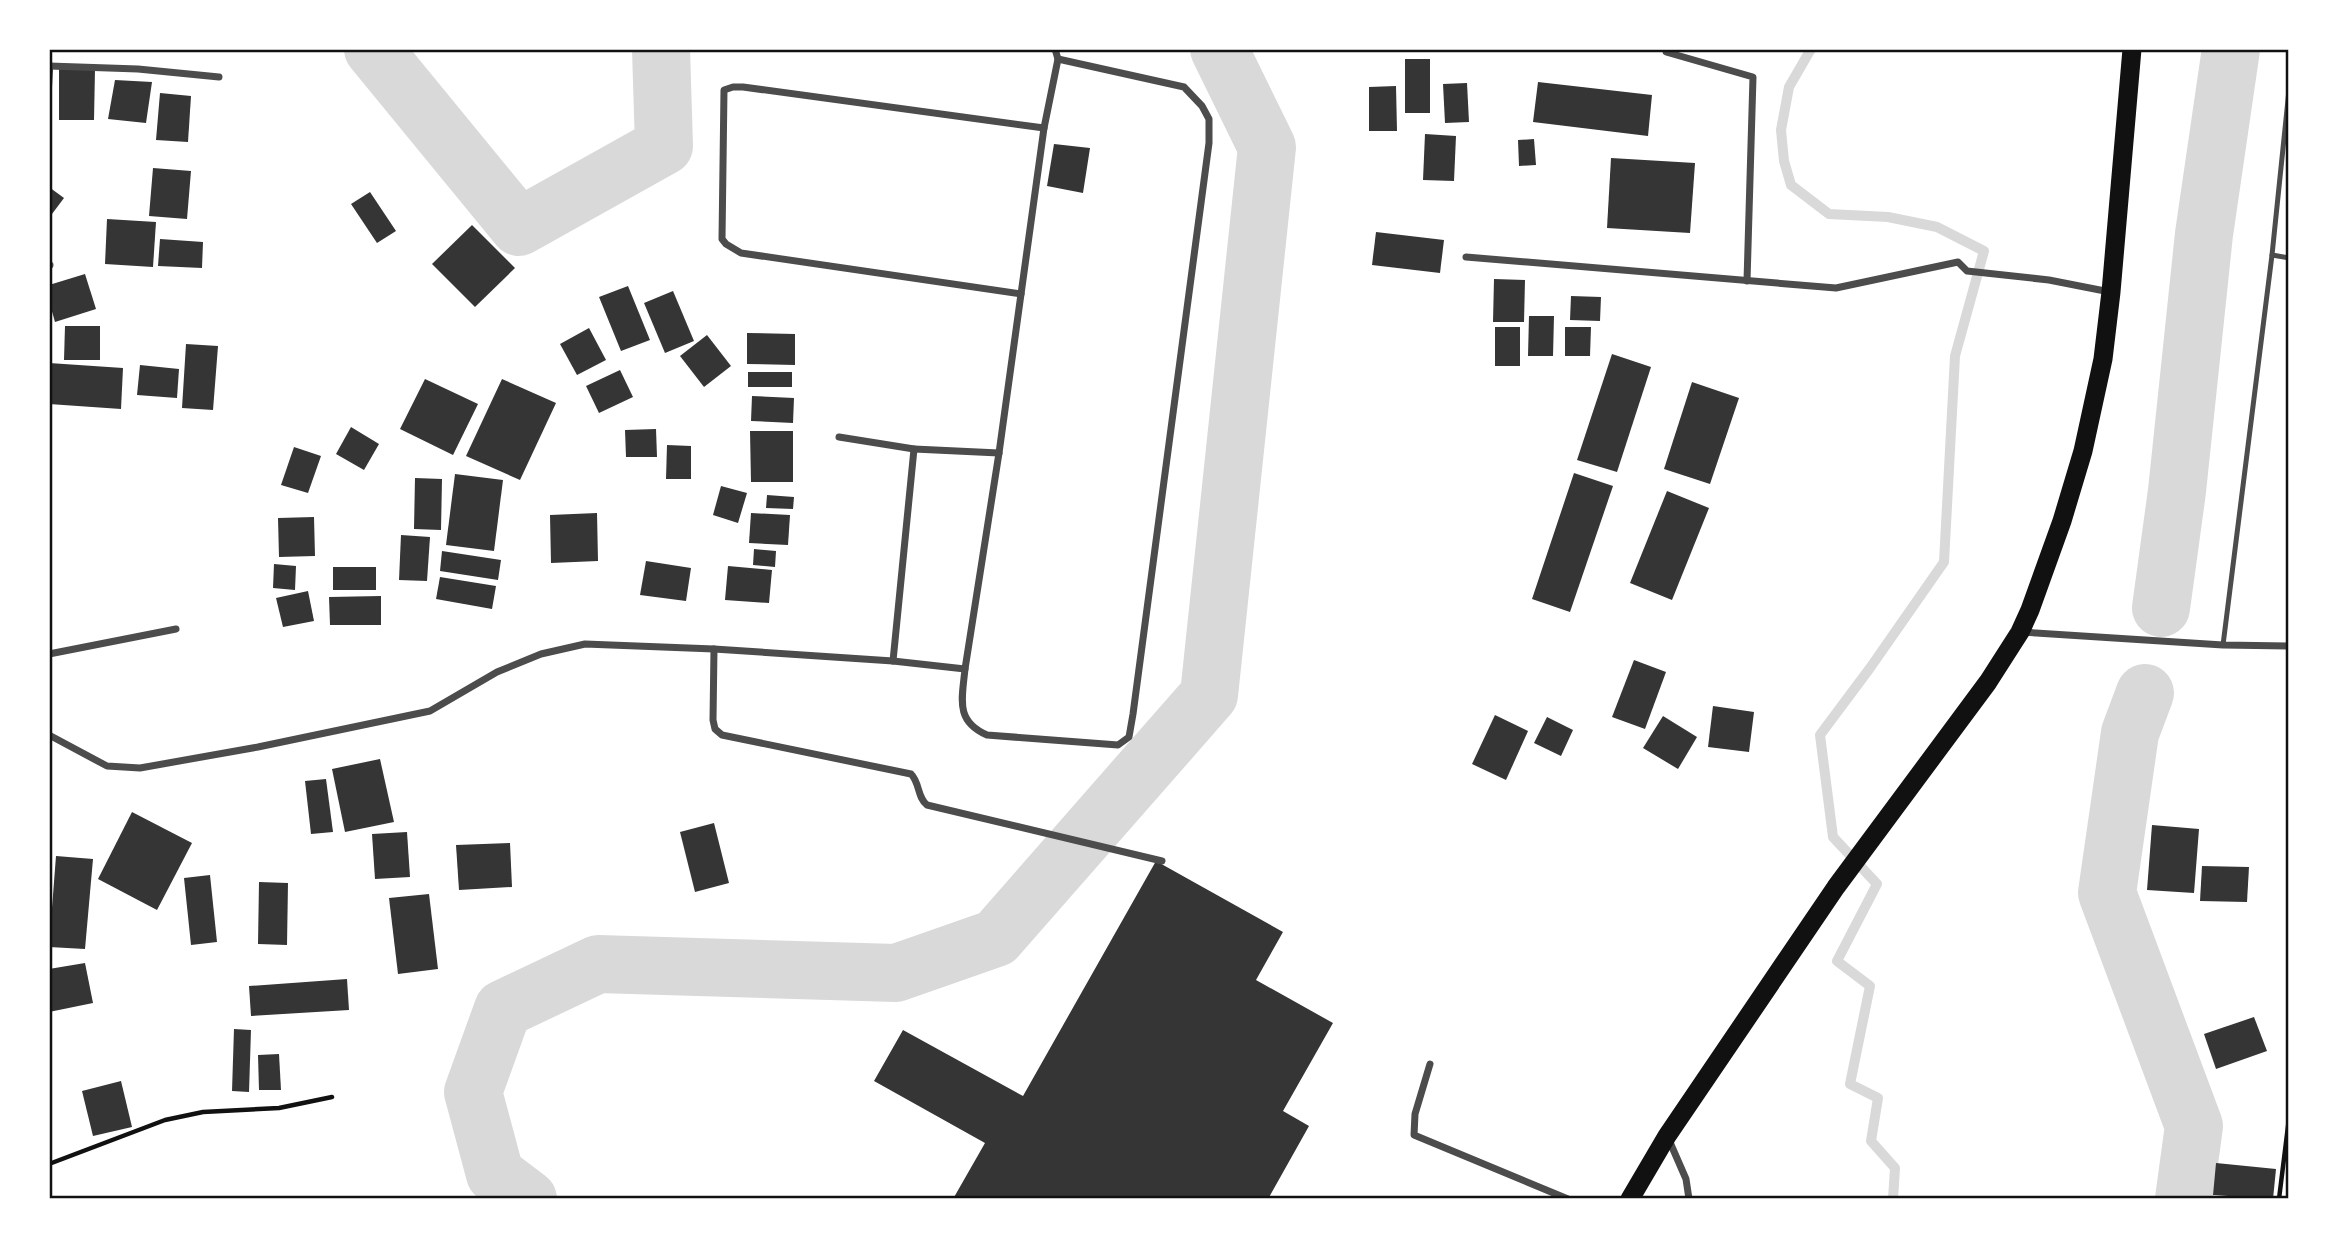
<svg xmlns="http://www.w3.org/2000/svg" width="2338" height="1248" font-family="Montserrat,sans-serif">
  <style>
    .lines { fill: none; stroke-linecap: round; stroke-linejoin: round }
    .stream { stroke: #d9d9d9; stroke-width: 10 }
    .river { stroke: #d9d9d9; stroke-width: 58 }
    .building { fill: #353535 }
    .path { stroke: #111; stroke-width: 4.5 }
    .service { stroke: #4c4c4c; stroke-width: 5 }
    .minor { stroke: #4c4c4c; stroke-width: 7 }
    .trunk { stroke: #111; stroke-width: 19 }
    .neatline { fill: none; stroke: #111; stroke-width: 2.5 }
  </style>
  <rect width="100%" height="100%" fill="#fff"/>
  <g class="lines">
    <path class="stream" d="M1811,49L1789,87L1781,130L1784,161L1791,185L1829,214L1888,217L1937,227L1984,251L1955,356L1944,562L1870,668L1820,735L1833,837L1877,884L1837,961L1870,986L1850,1084L1878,1098L1871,1141L1895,1168L1893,1199"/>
    <g class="river">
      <path d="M373,49L519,227L664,146L661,49"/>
      <path d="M2161,608L2177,491L2204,234L2231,49"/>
      <path d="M2145,693L2130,733L2107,893L2194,1126L2184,1199"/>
      <path d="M528,1199L495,1174L473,1092L503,1009L598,964L896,973L996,938L1209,695L1267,147L1219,49"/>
    </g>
  </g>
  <g class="building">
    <rect x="1405" y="59" width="25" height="54"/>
    <path d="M49,67L53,68L51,107H49Z"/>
    <path d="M59,68L95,69L94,120H59Z"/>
    <path d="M115,80L152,82L146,123L108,119Z"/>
    <path d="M1538,82L1652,95L1648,136L1533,122Z"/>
    <path d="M1467,83L1469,122L1445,123L1443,84Z"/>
    <path d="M1396,86L1397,131H1369V87Z"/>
    <path d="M160,93L191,96L188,142L156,140Z"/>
    <path d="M1425,134L1456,136L1454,181L1423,180Z"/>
    <path d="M1534,139L1536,165L1519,166L1518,140Z"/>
    <path d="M1054,144L1090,148L1083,193L1047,186Z"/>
    <path d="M1611,158L1695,163L1690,233L1607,228Z"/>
    <path d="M153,168L191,171L187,219L149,216Z"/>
    <path d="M49,187L64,198L49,218Z"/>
    <path d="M370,192L396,231L377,243L351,204Z"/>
    <path d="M107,219L156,222L153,267L105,264Z"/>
    <path d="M472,225L515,268L475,307L432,264Z"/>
    <path d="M1376,232L1444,240L1440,273L1372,265Z"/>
    <path d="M160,239L203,242L202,268L158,266Z"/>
    <path d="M85,274L96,309L55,322L49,301V285Z"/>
    <path d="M1494,279L1525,280L1524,322H1493Z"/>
    <path d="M628,286L650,340L621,351L599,297Z"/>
    <path d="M673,291L694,341L665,353L644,303Z"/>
    <path d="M1571,296L1601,297L1600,321L1570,320Z"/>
    <path d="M1529,316H1554L1553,356H1528Z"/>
    <path d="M65,326H100V360H64Z"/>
    <rect x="1495" y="327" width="25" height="39"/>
    <path d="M1565,327H1591L1590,356H1565Z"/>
    <path d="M589,328L606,360L577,375L560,344Z"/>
    <path d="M747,333L795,334V365L747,364Z"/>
    <path d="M707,335L731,366L704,387L680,356Z"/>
    <path d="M186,344L218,346L213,410L182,408Z"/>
    <path d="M1612,354L1651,367L1617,472L1577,460Z"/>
    <path d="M49,363L123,368L121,409L49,404Z"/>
    <path d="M140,365L179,369L177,398L137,395Z"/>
    <path d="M620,370L633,397L599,413L586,386Z"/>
    <rect x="748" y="372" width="44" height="15"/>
    <path d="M425,379L478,404L453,455L400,429Z"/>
    <path d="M502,379L556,403L520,480L466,456Z"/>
    <path d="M1692,382L1739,398L1710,484L1664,469Z"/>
    <path d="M752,396L794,398L793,423L751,421Z"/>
    <path d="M351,427L379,444L364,470L336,454Z"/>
    <path d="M656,429L657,457H626L625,430Z"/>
    <path d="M750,431H793V482H751Z"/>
    <path d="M667,445L691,446V479H666Z"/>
    <path d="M294,447L321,456L308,493L281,485Z"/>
    <path d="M1574,473L1613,486L1570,612L1532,599Z"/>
    <path d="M455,474L503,480L494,551L446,545Z"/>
    <path d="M415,478L442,479L441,530L414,529Z"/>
    <path d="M721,486L747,493L738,523L713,515Z"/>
    <path d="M1667,491L1709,508L1672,600L1630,583Z"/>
    <path d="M767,495L794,497L793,509L766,508Z"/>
    <path d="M597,513L598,561L551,563L550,515Z"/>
    <path d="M751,513L790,515L788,545L749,543Z"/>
    <path d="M314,517L315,556L279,557L278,518Z"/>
    <path d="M401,535L430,537L427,581L399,580Z"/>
    <path d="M754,549L776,551L775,567L753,565Z"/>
    <path d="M442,551L501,560L498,580L440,571Z"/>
    <path d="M646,561L691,568L686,601L640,595Z"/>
    <path d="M274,564L296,566L295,590L273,588Z"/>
    <path d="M728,566L772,570L769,603L725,600Z"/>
    <rect x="333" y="567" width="43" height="23"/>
    <path d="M440,577L496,586L492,609L436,599Z"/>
    <path d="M308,591L314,621L283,627L276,598Z"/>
    <path d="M381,596V625H330L329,597Z"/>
    <path d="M1634,660L1666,672L1645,729L1612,717Z"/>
    <path d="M1713,706L1754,712L1749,752L1708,747Z"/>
    <path d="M1495,715L1528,731L1506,780L1472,764Z"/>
    <path d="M1663,716L1697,737L1678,769L1643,748Z"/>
    <path d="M1547,717L1573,730L1561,756L1534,743Z"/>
    <path d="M380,759L394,822L345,832L332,769Z"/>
    <path d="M326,779L333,832L311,834L305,781Z"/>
    <path d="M132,812L192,843L157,910L98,879Z"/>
    <path d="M714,823L729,883L695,892L680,832Z"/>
    <path d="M2152,825L2199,829L2194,893L2147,890Z"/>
    <path d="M407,832L410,877L375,879L372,834Z"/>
    <path d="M510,843L512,887L459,890L456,845Z"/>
    <path d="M56,856L93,859L85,949L49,947Z"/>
    <path d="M1156,861L1283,932L1256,980L1333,1023L1283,1111L1309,1126L1268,1199H953L985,1143L874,1081L903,1030L1023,1096Z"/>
    <path d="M2202,866L2249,867L2247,902L2200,901Z"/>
    <path d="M210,875L217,942L191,945L184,878Z"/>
    <path d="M259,882L288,883L287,945L258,944Z"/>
    <path d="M429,894L438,969L398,974L389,898Z"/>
    <path d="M85,963L93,1003L49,1012V969Z"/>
    <path d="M347,979L349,1010L251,1016L249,986Z"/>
    <path d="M2254,1017L2267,1051L2216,1069L2204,1034Z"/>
    <path d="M234,1029L251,1030L249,1092L232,1091Z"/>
    <path d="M279,1054L281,1090H259L258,1055Z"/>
    <path d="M121,1081L132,1127L93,1136L82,1091Z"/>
    <path d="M2216,1163L2276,1169L2273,1199L2213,1195Z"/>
  </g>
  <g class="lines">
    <g class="path">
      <path d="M49,1164L165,1120L203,1112L279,1108L332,1097"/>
      <path d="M2279,1199L2289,1118"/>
    </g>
    <g class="service">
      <path d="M2272,255L2289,258"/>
      <path d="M2223,645L2272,255L2289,90"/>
    </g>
    <g class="minor">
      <path d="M1666,49V52L1753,77L1747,281"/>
      <path d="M49,66L138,69L219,77"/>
      <path d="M1466,257L1836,288L1958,262L1967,271L2049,280L2110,292"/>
      <path d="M49,265H50"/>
      <path d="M1021,294L741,253L726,244L722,239L724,90L733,87H743L1044,128"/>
      <path d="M839,437L914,449"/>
      <path d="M2021,632L2223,645L2289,646"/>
      <path d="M714,649L713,720L715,729L722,735L911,774C920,783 917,797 927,805L1162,861"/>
      <path d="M49,654L176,629"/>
      <path d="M893,661L914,449L999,453"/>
      <path d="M965,669L999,453L1044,128L1058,59"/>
      <path d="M49,735L107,766L140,768L258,747L430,711L497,672L541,654L585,644L714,649L893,661L965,669C962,699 955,721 987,735L1118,745L1129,737L1133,714L1209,143V119L1202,106L1184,87L1058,59L1055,49"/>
      <path d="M1430,1064L1415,1114L1414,1135L1568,1199"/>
      <path d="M1669,1140L1686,1179L1689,1199"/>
    </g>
    <path class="trunk" d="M1630,1199L1667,1136L1836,887L1988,682L2020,632L2030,610L2062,521L2083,451L2103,359L2111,292L2132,49"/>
  </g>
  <rect width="2338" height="1248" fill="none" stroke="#ffffff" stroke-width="102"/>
  <rect x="51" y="51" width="2236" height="1146" class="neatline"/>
</svg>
